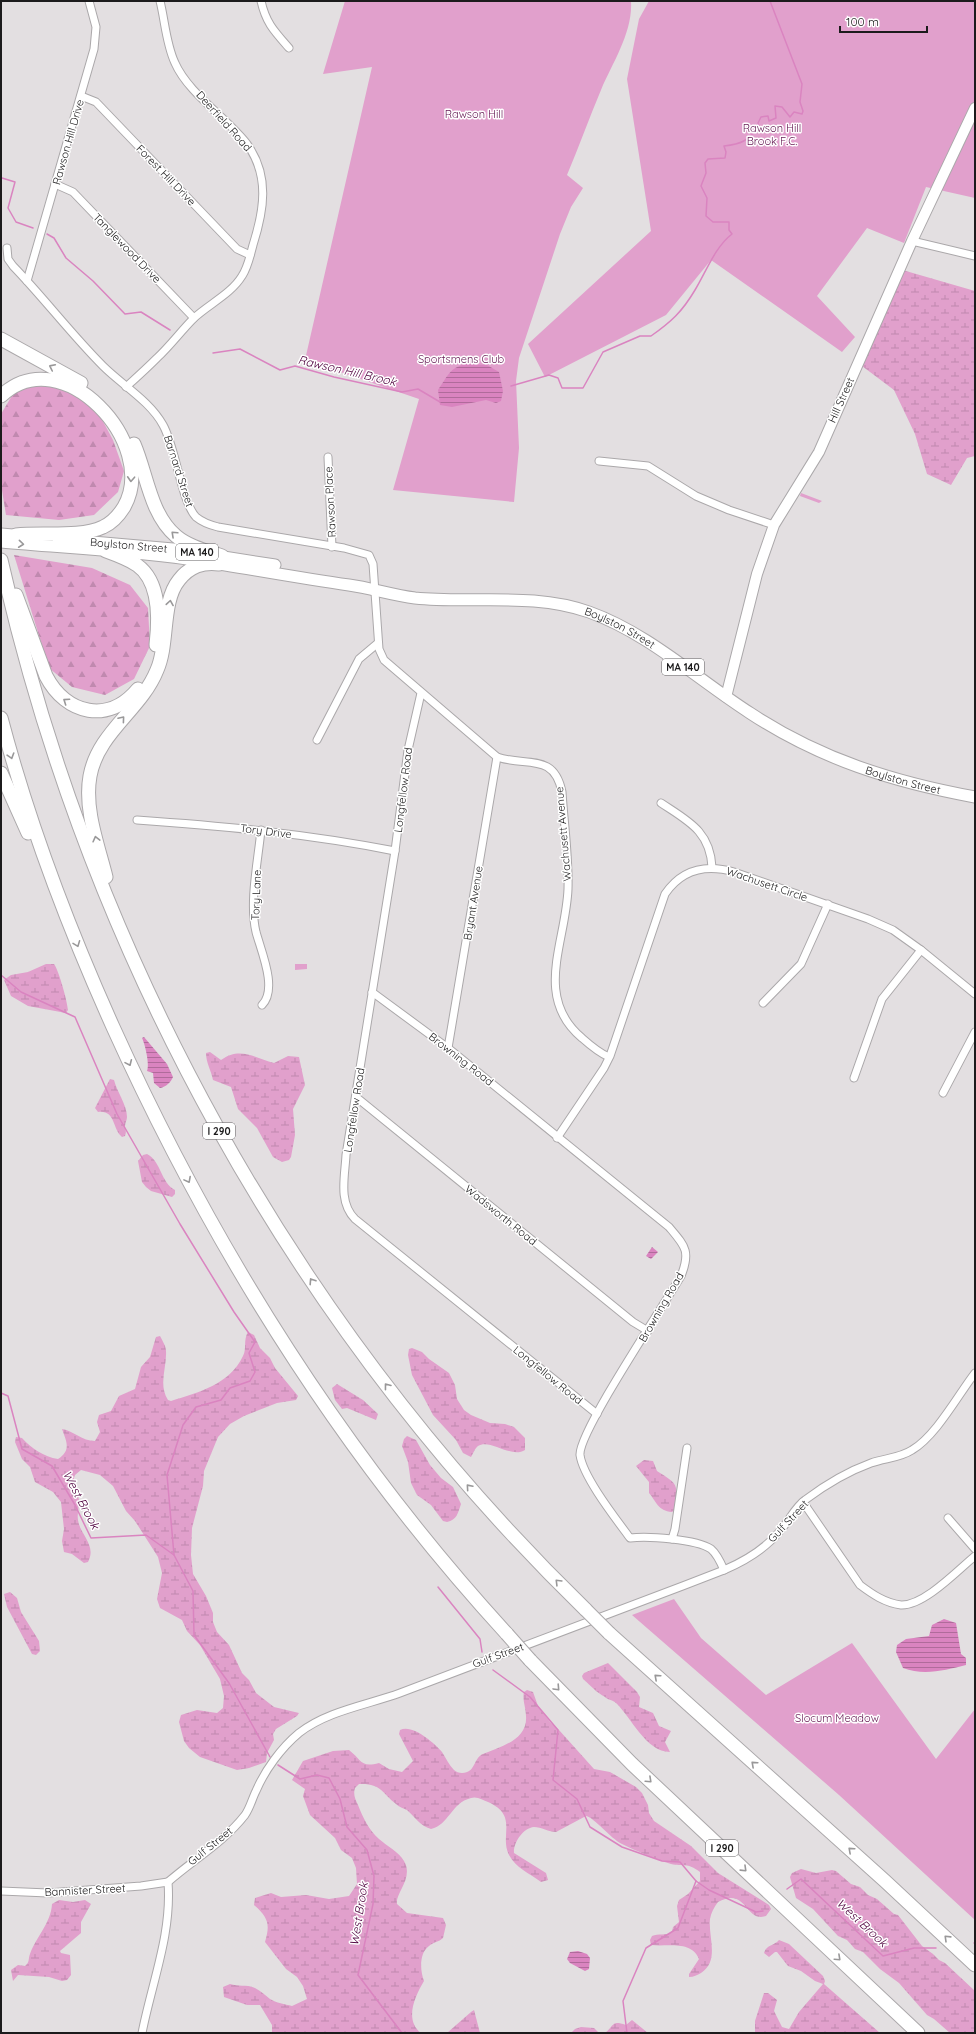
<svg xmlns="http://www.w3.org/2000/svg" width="976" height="2034" font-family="Quicksand,sans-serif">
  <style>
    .forest { fill: url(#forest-firs) }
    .wetland { fill: url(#wetland-marsh) }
    .park { fill: #e1a0cc }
    .water { fill: url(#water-rules) }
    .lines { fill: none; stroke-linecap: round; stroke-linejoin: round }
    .stream { stroke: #da84c0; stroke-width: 1.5 }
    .street-casing { stroke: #aba8aa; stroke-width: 9 }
    .secondary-casing { stroke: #aba8aa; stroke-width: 12 }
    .primary-casing { stroke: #aba8aa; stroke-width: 13 }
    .highway-casing { stroke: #aba8aa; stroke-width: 15 }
    .street { stroke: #fff; stroke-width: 7 }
    .secondary { stroke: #fff; stroke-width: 10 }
    .primary { stroke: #fff; stroke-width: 11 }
    .highway { stroke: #fff; stroke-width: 13 }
    .highway-bridge-casing { stroke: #aba8aa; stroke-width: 15; stroke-linecap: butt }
    .highway-bridge { stroke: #fff; stroke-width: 13 }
    .oneway { stroke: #999899 }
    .labels { text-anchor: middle; stroke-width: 3; stroke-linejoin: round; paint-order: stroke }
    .shield { fill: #fff; stroke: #605f60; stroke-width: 1 }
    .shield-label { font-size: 10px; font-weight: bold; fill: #1c1b1c }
    .park-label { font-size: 11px; fill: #641752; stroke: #fff }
    .street-label { font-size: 11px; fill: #1c1b1c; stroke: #fff }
    .water-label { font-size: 12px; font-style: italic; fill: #4e003e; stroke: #fff }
  </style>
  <defs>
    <pattern id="forest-firs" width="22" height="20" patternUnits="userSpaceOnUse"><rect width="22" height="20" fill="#e1a0cc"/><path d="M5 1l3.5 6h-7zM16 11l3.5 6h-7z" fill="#c089af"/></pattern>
    <pattern id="wetland-marsh" width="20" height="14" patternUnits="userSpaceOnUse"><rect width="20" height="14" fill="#e1a0cc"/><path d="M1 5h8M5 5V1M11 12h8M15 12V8" fill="none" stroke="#c089af"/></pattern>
    <pattern id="water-rules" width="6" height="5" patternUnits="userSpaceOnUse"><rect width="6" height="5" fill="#da84c0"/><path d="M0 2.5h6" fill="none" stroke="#b06b9b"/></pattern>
  </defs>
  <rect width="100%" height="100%" fill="#e3dfe1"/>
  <g class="forest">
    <path d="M30,383L56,384L80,397L98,412L113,440L124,471L118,492L94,515L59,520L6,515L1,484V414L13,394Z"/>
    <path d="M14,555L92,568L130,585L148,608L150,646L134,679L105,695L72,687L49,668Z"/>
  </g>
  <g class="wetland">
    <path d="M899,269L975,291V456L967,458L951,485L927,474L915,434L894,390L858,363Z"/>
    <path d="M46,964H54C59,971 67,1000 68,1010L66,1013L28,1006L11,996L4,980L11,975L28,972Z"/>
    <path d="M210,1052L221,1060C240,1046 255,1058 274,1063L288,1056L299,1057L305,1085L293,1109L295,1135L291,1157L289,1160L282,1162L273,1157L257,1128L238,1109L231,1087L213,1080C211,1070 206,1063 206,1053Z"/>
    <path d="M110,1079L114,1080C117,1092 127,1105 127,1117C127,1120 125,1123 125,1126C125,1130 127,1131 125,1136L122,1137C112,1129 116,1110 98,1112L95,1108Z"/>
    <path d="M147,1154C161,1161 161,1183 175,1190V1194L172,1197L151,1191L146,1187L142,1182L138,1161L143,1155Z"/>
    <path d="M248,1332L254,1335L260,1348L270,1358L275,1368L298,1396L296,1400L277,1403L244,1416L230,1424L218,1437L204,1471L203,1486L192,1528L191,1555L193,1574L206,1596L213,1613V1622L217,1632L229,1645L242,1673L249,1680L256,1693L274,1707L299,1713L297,1716L276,1729L273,1734L274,1740L267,1753L266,1762L249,1768L237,1770L200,1757L189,1748L184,1741L179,1722L181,1715L197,1710L217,1713L223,1708L224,1696L220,1679L200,1645L187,1631L182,1620L160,1608L157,1599L162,1573L158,1557L135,1521L126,1511L113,1486L100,1475L81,1470L75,1475L72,1484C74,1489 79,1496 79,1501C79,1508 77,1514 78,1520C80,1535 97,1545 88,1562L84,1563L72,1554L64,1552L62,1541L64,1529L61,1502L53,1492L35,1482L30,1467L22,1459L15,1442L16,1437L22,1438C31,1448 44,1457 58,1459C71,1450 67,1443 62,1429C74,1431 82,1441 95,1441L100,1432L97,1422L99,1415L111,1411L119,1396L135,1389L141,1367L150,1357L156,1337L160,1336C162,1340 166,1346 166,1351C167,1368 158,1384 168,1400L171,1401C199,1392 229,1385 243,1356C247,1349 243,1340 248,1332Z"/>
    <path d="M412,1348L422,1352L429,1359L449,1373L455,1385L457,1399L464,1410L471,1415L490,1423L505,1424L514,1427L525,1438V1450C511,1459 490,1438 478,1446C475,1448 473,1454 471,1457L463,1453L456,1440L433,1415L412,1375L408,1355L409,1349Z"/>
    <path d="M337,1384L363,1400L378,1414L376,1420L347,1408L342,1409L335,1400L332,1388Z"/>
    <path d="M407,1436L416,1440L430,1465L441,1478L453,1487L461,1504C458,1513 457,1520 447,1522L443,1521L431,1505L417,1495L411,1483L408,1462L402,1446L404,1439Z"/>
    <path d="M644,1460L653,1461L657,1471C679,1485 677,1483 676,1509L672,1512C658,1511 656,1501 649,1493V1482L636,1466Z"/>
    <path d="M10,1592L17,1598L21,1612L39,1641L40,1651L36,1655L32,1654L7,1607L4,1594Z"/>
    <path d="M608,1663L637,1692L640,1697L639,1707L653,1713L659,1726L671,1731L665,1742L670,1752C646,1752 631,1717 616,1703C613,1700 608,1700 605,1697C597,1693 590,1685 583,1679L582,1676L584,1673Z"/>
    <path d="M527,1690L533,1692L538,1706L550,1722L559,1730L594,1769L610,1772L636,1787L642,1793L648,1805L649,1813L654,1821L691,1846L718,1873L769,1905L771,1909L766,1916C745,1923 747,1886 718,1902C714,1907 711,1913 710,1919C708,1937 720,1961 701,1973C697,1975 694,1977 689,1977V1974L699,1959C691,1940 667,1947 651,1945L650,1940L652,1936C658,1933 666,1936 672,1932L673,1927L679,1922L677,1906L679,1900L688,1894L700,1881V1872C687,1862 683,1867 671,1864C654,1859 637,1851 622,1844C610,1838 595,1818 586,1816L556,1832C549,1832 541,1827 534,1827C523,1828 513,1843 514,1853L546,1873L548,1880L541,1882C529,1873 516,1868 509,1855C499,1835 519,1816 488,1802C483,1800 477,1796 471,1798C451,1803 449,1825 431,1829C420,1826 415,1817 407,1810C403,1808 399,1807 396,1804C382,1793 381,1783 359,1784L355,1788C353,1794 355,1799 358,1805C363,1818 369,1830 379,1839C387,1846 399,1852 404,1861C414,1878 395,1893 397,1904L407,1913L443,1918L446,1925L443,1938C439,1942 433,1942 429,1946C419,1953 420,1971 424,1981C415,1996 404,2020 421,2033H272V2025L260,2005H247L224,1997L223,1987L230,1984C238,1987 246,1984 255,1988C261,1991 265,1995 270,1999C276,2003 285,2004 292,2006L307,1999L303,1986L297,1977L286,1969L265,1942C270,1925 269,1918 254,1905L255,1898L271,1893L281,1897L306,1895L329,1899L349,1896L357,1884L356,1868L352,1858L341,1850L335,1838L310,1815L303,1796L305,1789L292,1780L303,1761L333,1751L349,1750C362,1760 360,1768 379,1763L389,1769L402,1772L413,1761L399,1734L400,1730C413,1724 434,1743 442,1752C446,1758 449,1765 454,1770C456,1772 459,1773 462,1773C476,1773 473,1758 483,1754C500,1747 528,1740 526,1716C526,1708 522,1700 524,1692Z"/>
    <path d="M801,1869L816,1873L832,1870L836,1871L851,1884L860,1887L868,1895L877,1899L894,1914L898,1915L922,1946L933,1954L939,1960L945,1963L975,1991V2033H950L934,2019L927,2015L899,1983L880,1969L863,1952L855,1949L847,1940L838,1936L813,1909L796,1898L790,1877L792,1873Z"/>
    <path d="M59,1900L73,1902L85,1900L91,1904L81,1922V1933L60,1951L61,1953L70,1955L71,1975L67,1980L62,1981L49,1977L18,1975L13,1981L11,1970L18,1965L25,1966C30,1962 28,1959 30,1954C36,1937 51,1923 52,1904Z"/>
    <path d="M779,1940L789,1944L823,1976L825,1981L824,1984L880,2033H755V2021L764,1993H768L777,2000L774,2011L782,2027L789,2029L799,2012L823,1984L815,1981L801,1971L788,1966L777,1952H775L769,1957L764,1953C767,1944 774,1946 779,1940Z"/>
    <path d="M474,2010L480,2033H447L471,2012Z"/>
    <path d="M632,2020L648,2033H605C615,2025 611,2020 626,2025Z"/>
    <path d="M581,2027L594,2028L599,2033H571L575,2029Z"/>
  </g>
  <g class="park">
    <path d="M345,1H631C633,32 613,62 601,90C589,118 579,147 567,175L583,188L571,207L560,234L519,358L516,381L519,448L514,502L393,490L419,399L305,360L372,67L323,74Z"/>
    <path d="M649,1H975V198L926,187L904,243L867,228L817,296L855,337L842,352L711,260L666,315L545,377L528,344L651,231L627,79L639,19Z"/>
    <path d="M801,493L822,501L819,503L800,496Z"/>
    <path d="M295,964H307V969L295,970Z"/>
    <path d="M674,1599L701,1638L766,1695L852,1643L936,1759L975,1709V1920L839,1795L632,1615Z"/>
  </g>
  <g class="water">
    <path d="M466,364L487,365L499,372L503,391L501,401L496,403L486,400L452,407L440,405L438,390C447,377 450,367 466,364Z"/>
    <path d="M144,1037L167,1064L173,1077C171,1082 166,1087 160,1088L154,1083L153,1073L147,1071C150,1065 145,1044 142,1038Z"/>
    <path d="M652,1247L658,1252L651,1259L646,1256Z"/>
    <path d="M944,1619L956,1623L961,1654L966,1658V1665C946,1670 924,1676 903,1668L896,1652L897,1645L906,1639L929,1636L932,1625Z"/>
    <path d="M578,1951L587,1954L590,1958L589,1969L585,1971L570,1963L567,1959L570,1952Z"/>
  </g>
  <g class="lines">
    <g class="stream">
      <path d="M2,178L15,182L8,208L16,222L33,228"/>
      <path d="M47,234L54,238L66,258L93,281L125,314L141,312L170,330"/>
      <path d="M213,353L240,349L280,370L295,366L334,377L402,392L418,389L440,402"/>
      <path d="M511,386L549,375L558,378L562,388H583L603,352L640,336H651C671,322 682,312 695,290C706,272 715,247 732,234L729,230V222H713L706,216L707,198L701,186L706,173L705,163L708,159L725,158L726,152L724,146C742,144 747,141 759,127L758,123L761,117L768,116L769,121L776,118L775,106L782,107L790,117L794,112L802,114L803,111L800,102L802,84L770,1"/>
      <path d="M1,975L21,992L75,1017L117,1114L180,1224L234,1312L255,1342L249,1353L255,1372L250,1381L230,1388L221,1400L196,1407L183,1425L167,1475L174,1555"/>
      <path d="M1,1393L8,1396L22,1449L52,1466L75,1505L91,1538L146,1535L174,1555L193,1591L194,1635L229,1683L270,1757"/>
      <path d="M438,1587L480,1639L482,1652"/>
      <path d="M493,1670L530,1697L558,1730L553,1780L577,1799L590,1827L622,1847L662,1861L680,1862L696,1881"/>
      <path d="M278,1765L300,1779L317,1775L329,1778L340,1799L347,1827L367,1850L374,1876L373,1904L358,1975L402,2033"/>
      <path d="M787,1889L801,1879L883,1956L914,1948H936"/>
      <path d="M974,1943H975"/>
      <path d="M627,2033L623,2001L646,1948L678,1928L696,1881L709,1890L756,1912L763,1911"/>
    </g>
    <defs>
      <g id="street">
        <path d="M261,1C266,23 274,31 289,48"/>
        <path d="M81,96L96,102L237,249L250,255"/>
        <path d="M55,184L73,192L194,318"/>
        <path d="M912,241L975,256"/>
        <path d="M7,248L8,259L13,266C44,298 71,334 103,366C122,385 150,401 163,425C176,448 181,501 196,517C202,522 210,525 218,527L344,548L369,555L373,564L379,649L384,660L497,757C526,767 554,752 562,792C564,824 569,857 568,889C566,942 533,997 582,1038C591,1046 599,1053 609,1057"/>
        <path d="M27,281L94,49L96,27L89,1"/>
        <path d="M126,387C136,378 147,368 157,358C170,346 181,331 194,318C209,304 231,294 242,276C248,267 250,256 253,245C264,210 270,176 247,144C227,118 188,93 175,63C166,44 165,21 160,1"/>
        <path d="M328,457L332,547"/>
        <path d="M599,461L648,466L696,496L729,510L774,525"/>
        <path d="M421,693L408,750L395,851L346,1155C345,1176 338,1202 355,1219L597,1414"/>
        <path d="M317,740L359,659L378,643"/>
        <path d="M661,803C688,821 710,831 712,867"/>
        <path d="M137,820C224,826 309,834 395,851"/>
        <path d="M261,830C258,861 249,902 256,932C261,951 278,989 262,1005"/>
        <path d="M372,992L448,1048L669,1227C685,1246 691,1251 681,1276C664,1305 578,1433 580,1455C583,1477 616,1519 630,1538C648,1536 696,1539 711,1549C717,1554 721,1563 724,1570"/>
        <path d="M763,1003L801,964L828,904"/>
        <path d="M448,1048L497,757"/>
        <path d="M854,1078L882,999L921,950"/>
        <path d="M943,1093L975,1032"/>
        <path d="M356,1097L633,1322L648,1331"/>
        <path d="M557,1138L604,1068L610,1056L665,894C682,869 706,864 734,872L868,919L893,930L921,950L975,994"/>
        <path d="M803,1502L860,1585C872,1594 885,1603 901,1605C924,1606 958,1570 975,1556"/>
        <path d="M948,1518L975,1549"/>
        <path d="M672,1539L675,1529L687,1448"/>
        <path d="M1,1891L48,1893L141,1886L168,1882"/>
        <path d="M142,2033C152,1982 172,1934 168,1882C193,1860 224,1842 245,1815C250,1808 252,1799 256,1791C265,1770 281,1748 299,1733C327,1711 367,1705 400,1693C507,1652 616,1612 724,1570C745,1561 766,1548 780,1531C789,1521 795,1507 805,1500C825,1485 849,1471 871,1463C885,1458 900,1458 912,1450C936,1436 958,1395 975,1373"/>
      </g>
      <path id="secondary" d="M726,697L757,574L774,525L819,452L912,241L975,108"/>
      <g id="primary">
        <path d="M1,534L25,536"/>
        <path id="s1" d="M58,539L173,549L275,565"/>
        <path id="s2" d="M1,542C68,548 135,551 201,561C251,569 300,578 349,585C371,588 392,595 415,598C472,604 533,592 589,612C648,633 697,679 750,713C820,759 893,782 975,797"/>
      </g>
      <g id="highway">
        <path d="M1,339L81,383"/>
        <path d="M1,396C62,338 160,444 124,507C119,515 112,523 103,527C80,538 42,532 16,535"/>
        <path d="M134,444C147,474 150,514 176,536C189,547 207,551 222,556"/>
        <path d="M106,551C117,555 128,559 137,565C161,582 159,620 156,645"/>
        <path d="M1,560C90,957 294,1326 586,1610"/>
        <path d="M16,595L46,676C66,715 109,724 138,689"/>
        <path d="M1,718C29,824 68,927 113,1027C213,1248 343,1455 507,1634"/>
        <path d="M1,773L28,833"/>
        <path d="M106,877C98,845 84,809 90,776C98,732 141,710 157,670C169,643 161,602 179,580C190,566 203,562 219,564"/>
        <path d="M609,1633L885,1881L975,1965"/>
        <path d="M530,1660L632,1764L918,2033"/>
      </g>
    </defs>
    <use href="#street" class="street-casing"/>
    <use href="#secondary" class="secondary-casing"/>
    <use href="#primary" class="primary-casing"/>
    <use href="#highway" class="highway-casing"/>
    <use href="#street" class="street"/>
    <use href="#secondary" class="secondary"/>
    <use href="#primary" class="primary"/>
    <use href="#highway" class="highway"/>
    <defs>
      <g id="highway-bridge">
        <path d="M586,1610L609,1633"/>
        <path d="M507,1634L530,1660"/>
      </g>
    </defs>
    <use href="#highway-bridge" class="highway-bridge-casing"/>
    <use href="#highway-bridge" class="highway-bridge"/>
  </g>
  <defs><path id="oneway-chevron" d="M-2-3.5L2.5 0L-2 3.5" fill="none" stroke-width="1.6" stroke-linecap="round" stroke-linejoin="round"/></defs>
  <g class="oneway">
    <use href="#oneway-chevron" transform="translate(52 367) rotate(-154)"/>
    <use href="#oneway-chevron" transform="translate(131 479) rotate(93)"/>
    <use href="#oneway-chevron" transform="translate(174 534) rotate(-137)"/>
    <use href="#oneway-chevron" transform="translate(21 544) rotate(6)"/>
    <use href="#oneway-chevron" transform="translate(170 603) rotate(-81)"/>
    <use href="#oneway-chevron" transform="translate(66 701) rotate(-146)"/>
    <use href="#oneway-chevron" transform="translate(122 719) rotate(-50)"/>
    <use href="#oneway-chevron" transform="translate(11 756) rotate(73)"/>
    <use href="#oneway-chevron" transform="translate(96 839) rotate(-104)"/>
    <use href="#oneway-chevron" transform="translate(77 944) rotate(69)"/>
    <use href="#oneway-chevron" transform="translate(129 1063) rotate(66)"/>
    <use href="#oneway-chevron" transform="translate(188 1180) rotate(62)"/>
    <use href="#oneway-chevron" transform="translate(312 1281) rotate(-123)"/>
    <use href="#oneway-chevron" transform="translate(387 1386) rotate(-128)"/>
    <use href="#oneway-chevron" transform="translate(469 1487) rotate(-131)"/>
    <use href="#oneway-chevron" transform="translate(558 1582) rotate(-135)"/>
    <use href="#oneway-chevron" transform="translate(657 1677) rotate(-138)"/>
    <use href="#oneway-chevron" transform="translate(557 1688) rotate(47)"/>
    <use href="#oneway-chevron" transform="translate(754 1764) rotate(-138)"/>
    <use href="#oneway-chevron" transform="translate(649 1780) rotate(43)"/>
    <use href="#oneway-chevron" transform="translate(851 1850) rotate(-138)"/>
    <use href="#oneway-chevron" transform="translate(744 1869) rotate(44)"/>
    <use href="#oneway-chevron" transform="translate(947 1938) rotate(-136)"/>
    <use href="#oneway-chevron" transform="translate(838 1958) rotate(43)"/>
  </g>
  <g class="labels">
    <g class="shield">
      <rect x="176" y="544" width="42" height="16" rx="3"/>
      <rect x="662" y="659" width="42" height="16" rx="3"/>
      <rect x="203" y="1123" width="32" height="16" rx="3"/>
      <rect x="706" y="1840" width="32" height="16" rx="3"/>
    </g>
    <g class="shield-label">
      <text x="197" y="556">MA 140</text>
      <text x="683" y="671">MA 140</text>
      <text x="219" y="1135">I 290</text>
      <text x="722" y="1852">I 290</text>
    </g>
    <g class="park-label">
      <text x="474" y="118">Rawson Hill</text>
      <text x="772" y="132">Rawson Hill<tspan x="772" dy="13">Brook F.C.</tspan></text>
      <text x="461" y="363">Sportsmens Club</text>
      <text x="837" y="1722">Slocum Meadow</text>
    </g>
    <g class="street-label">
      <text transform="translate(224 121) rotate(48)" y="4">Deerfield Road</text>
      <text transform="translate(68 142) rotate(-74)" y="4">Rawson Hill Drive</text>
      <text transform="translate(166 175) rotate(46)" y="4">Forest Hill Drive</text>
      <text transform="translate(127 248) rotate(46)" y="4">Tanglewood Drive</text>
      <text transform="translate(841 400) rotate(-66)" y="4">Hill Street</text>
      <text transform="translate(179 471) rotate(72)" y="4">Barnard Street</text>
      <text transform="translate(330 502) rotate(-93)" y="4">Rawson Place</text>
      <text dy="4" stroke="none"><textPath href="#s1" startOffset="71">Boylston Street</textPath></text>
      <text dy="4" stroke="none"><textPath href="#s2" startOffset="628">Boylston Street</textPath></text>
      <text dy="4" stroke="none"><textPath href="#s2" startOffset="952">Boylston Street</textPath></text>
      <text transform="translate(403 790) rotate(-83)" y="4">Longfellow Road</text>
      <text transform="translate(266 831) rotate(7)" y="4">Tory Drive</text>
      <text transform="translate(563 834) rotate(-95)" y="4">Wachusett Avenue</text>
      <text transform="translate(767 884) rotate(19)" y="4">Wachusett Circle</text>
      <text transform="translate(256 895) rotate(-88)" y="4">Tory Lane</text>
      <text transform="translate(473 903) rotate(-81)" y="4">Bryant Avenue</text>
      <text transform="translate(461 1059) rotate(38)" y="4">Browning Road</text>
      <text transform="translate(354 1110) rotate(-81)" y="4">Longfellow Road</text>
      <text transform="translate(501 1215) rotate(39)" y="4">Wadsworth Road</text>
      <text transform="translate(661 1307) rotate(-60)" y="4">Browning Road</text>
      <text transform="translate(548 1375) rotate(39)" y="4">Longfellow Road</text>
      <text transform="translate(788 1521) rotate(-47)" y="4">Gulf Street</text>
      <text transform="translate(498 1655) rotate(-20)" y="4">Gulf Street</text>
      <text transform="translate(210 1846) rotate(-39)" y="4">Gulf Street</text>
      <text transform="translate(85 1890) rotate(-3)" y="4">Bannister Street</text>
    </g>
    <g class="water-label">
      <text transform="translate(347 371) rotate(13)" y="4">Rawson Hill Brook</text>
      <text transform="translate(81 1500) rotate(62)" y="4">West Brook</text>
      <text transform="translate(359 1914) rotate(-81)" y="4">West Brook</text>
      <text transform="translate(862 1923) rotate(43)" y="4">West Brook</text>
    </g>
  </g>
  <rect width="976" height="2034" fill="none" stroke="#1c1b1c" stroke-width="4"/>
  <path d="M840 26v6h87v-6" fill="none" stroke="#1c1b1c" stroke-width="2"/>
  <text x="846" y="26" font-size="12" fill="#1c1b1c" stroke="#ffffff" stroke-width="3" paint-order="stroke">100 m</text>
</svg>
